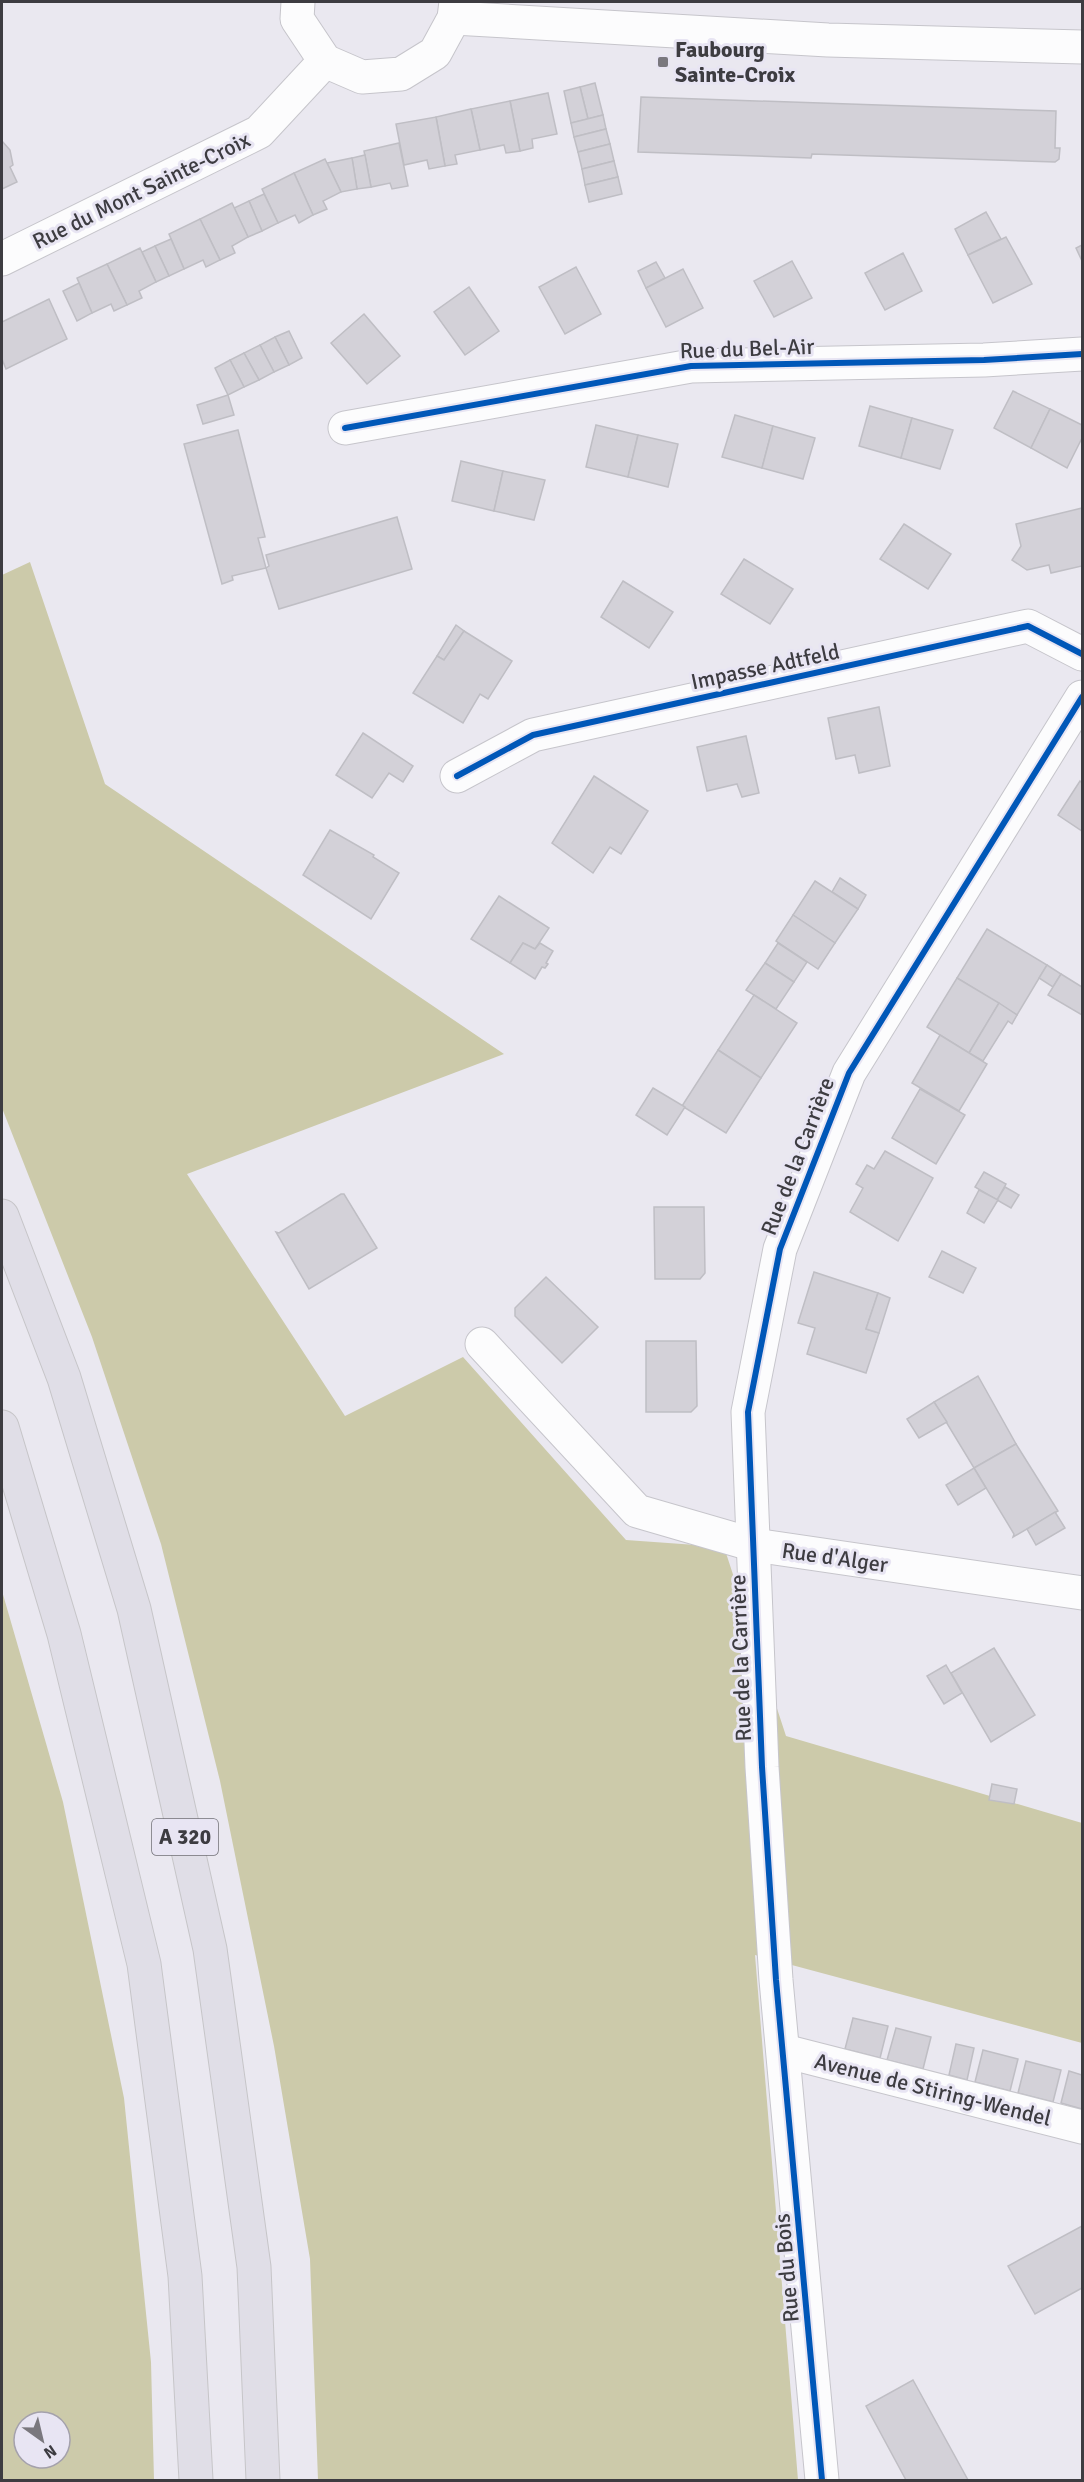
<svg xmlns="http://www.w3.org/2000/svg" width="1084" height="2482" font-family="Signika,sans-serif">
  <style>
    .forest { fill: #cccaaa; fill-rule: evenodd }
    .building { fill: #d3d1d8; stroke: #bfbec4; stroke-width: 1.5 }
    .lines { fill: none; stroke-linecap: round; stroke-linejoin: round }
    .minor-casing { stroke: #c6c5cb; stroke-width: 35 }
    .secondary-casing { stroke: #c6c5cb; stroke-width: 35 }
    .motorway-casing { stroke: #c6c5c8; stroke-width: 35 }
    .minor { stroke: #fcfcfd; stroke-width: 33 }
    .secondary { stroke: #fcfcfd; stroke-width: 33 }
    .motorway { stroke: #e0dee7; stroke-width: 33 }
    .cycleway-casing { stroke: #e8e5f3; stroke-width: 10 }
    .cycleway { stroke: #0057b8; stroke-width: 6 }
    .poi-dot { fill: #7a787e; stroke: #e8e5f3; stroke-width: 2 }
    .labels { text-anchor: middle; stroke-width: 6; stroke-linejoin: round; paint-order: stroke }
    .shield { fill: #e8e5f3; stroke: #706f76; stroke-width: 1.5 }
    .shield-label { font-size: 21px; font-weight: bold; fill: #3d3c41 }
    .poi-label { font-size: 22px; font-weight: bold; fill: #3d3c41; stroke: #e8e5f3; text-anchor: start }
    .street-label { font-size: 22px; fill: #3d3c41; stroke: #e8e5f3 }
  </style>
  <rect width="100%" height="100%" fill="#eae8f0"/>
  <g class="forest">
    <path d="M30,562L105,784L504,1054L187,1174L345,1416L463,1357L626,1540L724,1547L786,1736L1082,1823V2043L755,1955L798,2480H318L310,2259L274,2046L220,1781L161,1544L92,1337L2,1108V575Z"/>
    <path d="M2,1591L63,1802L124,2098L151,2362L154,2480H2ZM24,2422H60V2458H24Z"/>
  </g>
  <g class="building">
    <path d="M595,83L603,115L588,119L580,87Z"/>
    <path d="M580,87L588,119L571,123L564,91Z"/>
    <path d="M548,93L557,134L532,139L533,148L520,151L510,101Z"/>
    <path d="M641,97L1056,111L1055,148H1060L1059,159L1055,162L812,154L811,158L638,152Z"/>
    <path d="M510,101L520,151L506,153L504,145L480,150L471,109Z"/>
    <path d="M471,109L480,150L455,155L457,164L445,166L436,117Z"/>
    <path d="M603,115L606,129L574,137L571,123Z"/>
    <path d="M436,117L445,166L429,169L427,160L404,165L396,124Z"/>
    <path d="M606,129L610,144L578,152L574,137Z"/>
    <path d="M2,141L10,150L13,165L10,167L17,182L2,189Z"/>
    <path d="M399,143L408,186L392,189L390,183L371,187L364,151Z"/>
    <path d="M610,144L614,161L582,169L578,152Z"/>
    <path d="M365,155L371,187L357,189L352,158Z"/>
    <path d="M352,158L357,189L341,192L327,163Z"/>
    <path d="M325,159L341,192L323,201L327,209L313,215L294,173Z"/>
    <path d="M614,161L618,177L585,185L582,169Z"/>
    <path d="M294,173L313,215L299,223L295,215L278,223L262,189Z"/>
    <path d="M618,177L622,194L589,202L585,185Z"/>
    <path d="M264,194L278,223L262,231L249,201Z"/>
    <path d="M249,201L262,231L248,237L234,208Z"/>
    <path d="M232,203L248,237L232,246L235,253L220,260L200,219Z"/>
    <path d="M986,212L1001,239L968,255L955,229Z"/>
    <path d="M200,219L220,260L206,267L203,260L184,269L169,234Z"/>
    <path d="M1006,237L1032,284L993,303L968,255Z"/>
    <path d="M171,239L184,269L169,276L155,246Z"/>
    <path d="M1082,245V261L1076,248Z"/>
    <path d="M155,246L169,276L156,282L142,252Z"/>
    <path d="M140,248L156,282L139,291L142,298L127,305L107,264Z"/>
    <path d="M903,253L922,291L885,310L865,273Z"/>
    <path d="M792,261L812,298L774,317L754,281Z"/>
    <path d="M656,262L665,278L646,288L638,271Z"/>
    <path d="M107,264L127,305L114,311L111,304L92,313L77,278Z"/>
    <path d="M576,267L601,314L565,334L539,287Z"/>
    <path d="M683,269L703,308L666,327L646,288Z"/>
    <path d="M79,283L92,313L77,321L63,291Z"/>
    <path d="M469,287L499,331L465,355L434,312Z"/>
    <path d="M49,299L67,339L6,369L2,359V322Z"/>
    <path d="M364,314L400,356L367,384L331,343Z"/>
    <path d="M289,331L302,358L289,365L275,337Z"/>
    <path d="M275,337L289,365L274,372L260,345Z"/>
    <path d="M260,345L274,372L259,380L244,353Z"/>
    <path d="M244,353L259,380L244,387L230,360Z"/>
    <path d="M230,360L244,387L228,395L215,368Z"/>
    <path d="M1013,391L1050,409L1031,448L994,428Z"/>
    <path d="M228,395L234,415L203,424L197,405Z"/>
    <path d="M870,406L912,418L901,458L859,446Z"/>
    <path d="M1050,409L1082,425V438L1067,468L1031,448Z"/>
    <path d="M735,415L773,426L762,468L722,457Z"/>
    <path d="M912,418L953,430L940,469L901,458Z"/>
    <path d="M596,425L638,435L628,477L586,467Z"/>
    <path d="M773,426L815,438L803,479L762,468Z"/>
    <path d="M238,430L265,537L258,538L266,568L232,576L233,580L222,584L184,444Z"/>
    <path d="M638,435L678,444L668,487L628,477Z"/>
    <path d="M461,461L503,471L494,511L452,501Z"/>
    <path d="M503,471L545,480L534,520L494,511Z"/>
    <path d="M1082,508V566L1051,573L1049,565L1027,570L1012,560L1021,546L1016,524Z"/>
    <path d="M397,517L412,569L279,609L266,568L269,566L266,555Z"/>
    <path d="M904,524L951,554L928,589L880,559Z"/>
    <path d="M744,559L793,589L770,624L721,594Z"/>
    <path d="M623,581L673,612L649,648L601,617Z"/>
    <path d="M456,625L464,631L444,660L437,656Z"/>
    <path d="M464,631L512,661L488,699L480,694L463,723L413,693L437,656L444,660Z"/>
    <path d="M879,707L890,766L859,773L855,755L836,759L828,718Z"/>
    <path d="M363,733L413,766L403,782L389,773L372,798L336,775Z"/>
    <path d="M746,736L759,793L742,797L737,784L707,791L697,747Z"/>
    <path d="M594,776L648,811L621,854L610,847L593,873L552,843Z"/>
    <path d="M1080,781L1082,783V831L1058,815Z"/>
    <path d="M330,830L374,855L373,857L399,873L371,919L303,875Z"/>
    <path d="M840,878L866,895L858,909L832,892Z"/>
    <path d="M815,881L858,909L835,943L793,915Z"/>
    <path d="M499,896L549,928L535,949L523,943L510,963L471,939Z"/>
    <path d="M793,915L835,943L818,969L776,941Z"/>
    <path d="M987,929L1047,965L1017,1015L957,978Z"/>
    <path d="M523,943L535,949L540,943L553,951L546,963L548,964L545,968L542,967L535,979L510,963Z"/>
    <path d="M778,943L807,962L794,982L765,963Z"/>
    <path d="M765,963L794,982L776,1009L746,990Z"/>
    <path d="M1047,965L1061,974L1053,987L1039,978Z"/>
    <path d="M1061,974L1082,987V1015L1048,995Z"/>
    <path d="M957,978L999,1003L969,1053L927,1027Z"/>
    <path d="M754,995L797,1023L761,1078L718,1050Z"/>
    <path d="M999,1003L1017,1015L1012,1024L1008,1021L983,1061L969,1053Z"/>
    <path d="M940,1035L987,1064L959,1111L912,1083Z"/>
    <path d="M718,1050L761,1078L726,1133L682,1106Z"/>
    <path d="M653,1088L685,1107L667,1135L636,1115Z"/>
    <path d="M920,1089L965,1115L936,1164L892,1138Z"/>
    <path d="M885,1151L933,1178L898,1241L850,1212L863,1188L856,1184L867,1165L874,1169Z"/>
    <path d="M984,1172L1006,1184L997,1200L975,1187Z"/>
    <path d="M1005,1187L1019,1195L1011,1208L997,1200Z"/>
    <path d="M979,1190L998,1200L984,1223L967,1213Z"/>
    <path d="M341,1194H344L377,1248L309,1289L276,1232L279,1233Z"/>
    <path d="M654,1207H704L705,1273L700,1279H655Z"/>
    <path d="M942,1251L976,1268L963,1293L929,1277Z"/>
    <path d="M814,1272L878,1293L866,1329L879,1333L866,1373L807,1354L815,1328L798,1323Z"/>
    <path d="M546,1277L598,1327L562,1363L515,1316V1308Z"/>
    <path d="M878,1293L890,1298L879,1333L866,1329Z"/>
    <path d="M646,1341H696L697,1406L691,1412H646Z"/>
    <path d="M978,1376L1016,1444L974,1468L934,1402Z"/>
    <path d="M934,1402L947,1422L919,1438L907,1419Z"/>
    <path d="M1016,1444L1058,1511L1013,1537L1014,1534L974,1468Z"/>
    <path d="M974,1468L986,1488L958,1505L946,1485Z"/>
    <path d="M1055,1512L1065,1528L1036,1545L1027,1529Z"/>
    <path d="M994,1648L1035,1715L991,1742L951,1673Z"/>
    <path d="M946,1665L962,1693L944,1704L927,1676Z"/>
    <path d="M992,1784L1017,1789L1014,1804L989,1800Z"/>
    <path d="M853,2018L888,2026L880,2058L845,2049Z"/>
    <path d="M896,2028L931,2037L923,2069L887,2060Z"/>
    <path d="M956,2044L974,2048L967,2080L949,2075Z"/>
    <path d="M983,2050L1018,2059L1010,2091L975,2082Z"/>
    <path d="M1026,2061L1061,2070L1053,2102L1018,2093Z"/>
    <path d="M1069,2071L1082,2075V2109L1061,2103Z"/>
    <path d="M1082,2226V2288L1035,2314L1008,2266Z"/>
    <path d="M913,2380L968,2480H906L866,2406Z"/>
  </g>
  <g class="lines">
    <defs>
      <g id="minor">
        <path d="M2,259L259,132L325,61"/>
        <path d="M345,428L691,366L984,360L1082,354"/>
        <path d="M457,776L533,735L1028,626L1082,654"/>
        <path d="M482,1344L637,1511L754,1545L1082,1593"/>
        <path d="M784,2051L1082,2127"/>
        <path d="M822,2480L776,1980L762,1767L748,1412L780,1249L849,1073L1082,697"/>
      </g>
      <g id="secondary">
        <path d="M298,2L297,19L325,61L362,77L401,74L435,53L454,18L456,2"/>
        <path d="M454,18L828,40L1082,47"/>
      </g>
      <g id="motorway">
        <path d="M2,1216L64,1378L134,1609L210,1949L254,2267L263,2480"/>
        <path d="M2,1427L64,1634L144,1964L185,2276L196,2480"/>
      </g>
    </defs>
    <use href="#minor" class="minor-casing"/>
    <use href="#secondary" class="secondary-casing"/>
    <use href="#motorway" class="motorway-casing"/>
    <use href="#minor" class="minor"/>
    <use href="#secondary" class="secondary"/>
    <use href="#motorway" class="motorway"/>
    <defs>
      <g id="cycleway">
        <path d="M345,428L691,366L984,360L1082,354"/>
        <path d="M457,776L533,735L1028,626L1082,654"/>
        <path d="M822,2480L776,1980L762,1767L748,1412L780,1249L849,1073L1082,697"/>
      </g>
    </defs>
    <use href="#cycleway" class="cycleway-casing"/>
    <use href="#cycleway" class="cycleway"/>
  </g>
  <rect class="poi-dot" x="657" y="56" width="12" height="12" rx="3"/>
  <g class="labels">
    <rect class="shield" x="152" y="1819" width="66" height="36" rx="4.5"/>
    <g class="shield-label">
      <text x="185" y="1844">A 320</text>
    </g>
    <g class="poi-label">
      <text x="675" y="57">Faubourg<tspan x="675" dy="25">Sainte-Croix</tspan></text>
    </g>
    <g class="street-label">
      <text transform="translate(141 190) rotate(-26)" y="8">Rue du Mont Sainte-Croix</text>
      <text transform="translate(747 348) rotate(-2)" y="8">Rue du Bel-Air</text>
      <text transform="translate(765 666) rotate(-12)" y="8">Impasse Adtfeld</text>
      <text transform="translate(797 1156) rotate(-69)" y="8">Rue de la Carrière</text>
      <text transform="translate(835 1557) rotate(8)" y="8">Rue d'Alger</text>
      <text transform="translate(740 1658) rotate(-92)" y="8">Rue de la Carrière</text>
      <text transform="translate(933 2089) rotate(14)" y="8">Avenue de Stiring-Wendel</text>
      <text transform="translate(786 2268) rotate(-95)" y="8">Rue du Bois</text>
    </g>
  </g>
  <rect width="1084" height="2482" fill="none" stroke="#3d3c41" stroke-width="6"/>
  <g transform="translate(42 2440) rotate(146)"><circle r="28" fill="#e8e5f3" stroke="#a4a1ac" stroke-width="1.5"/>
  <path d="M0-4.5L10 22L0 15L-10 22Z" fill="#7a787e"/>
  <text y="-9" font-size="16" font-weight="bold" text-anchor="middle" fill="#3d3c41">N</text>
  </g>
</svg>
